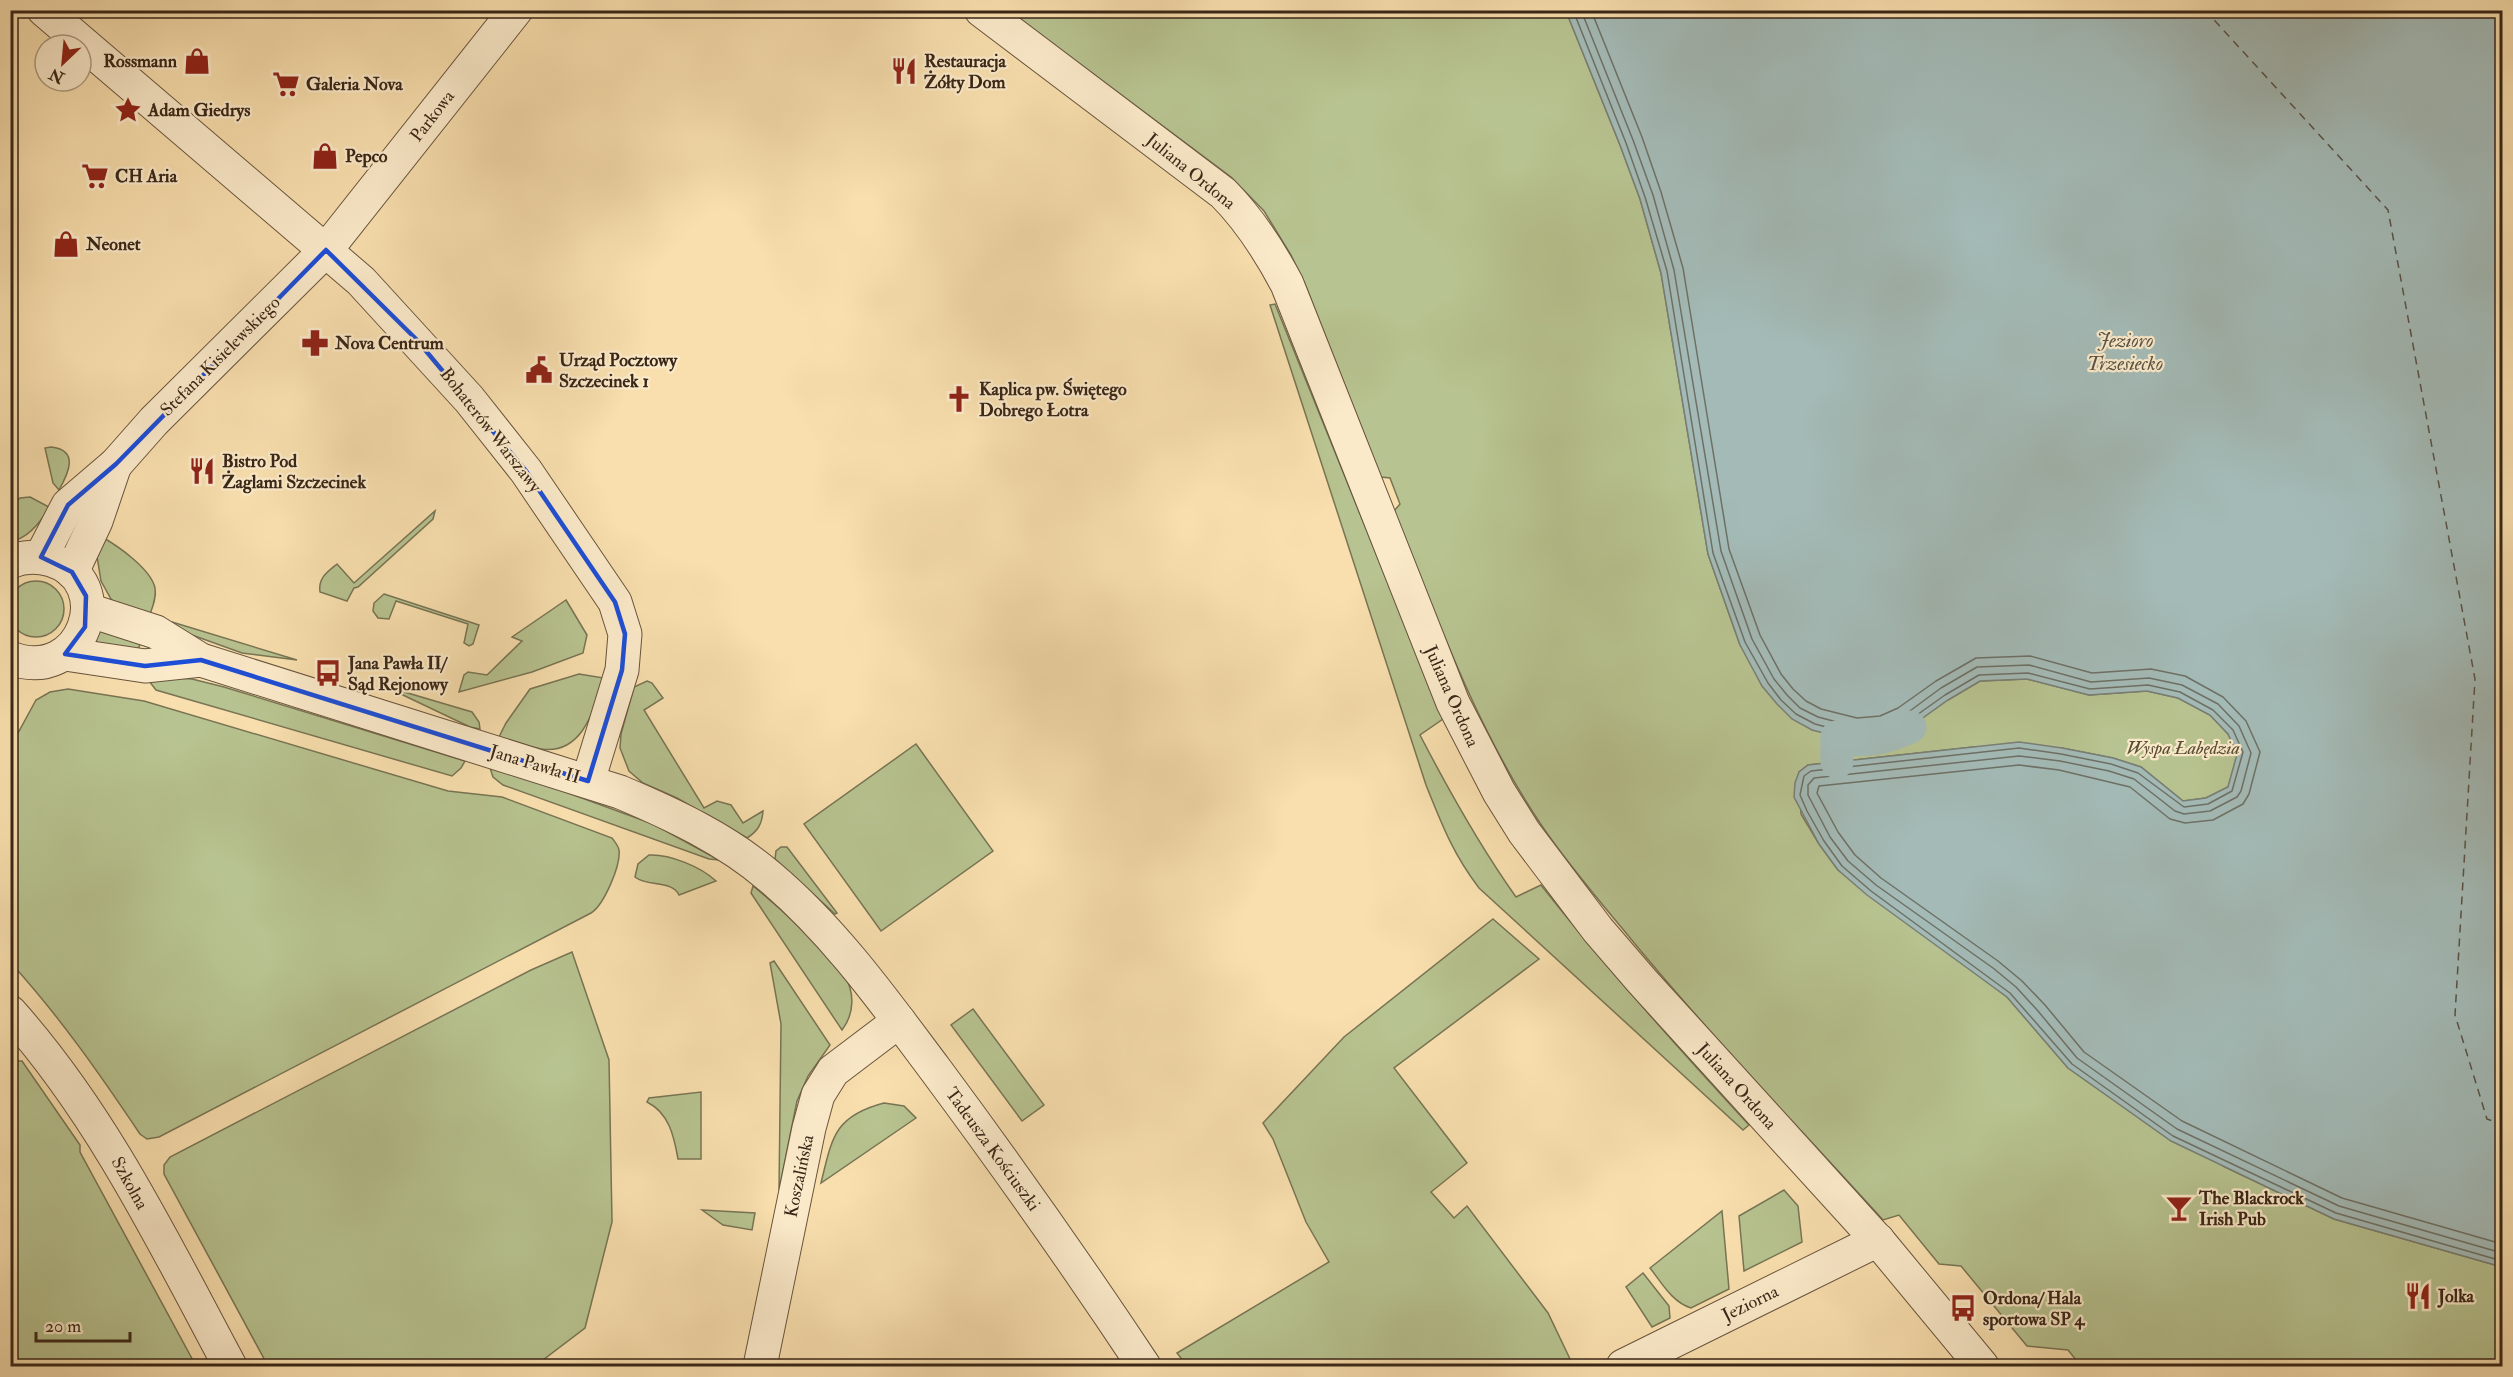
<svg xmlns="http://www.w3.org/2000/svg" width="2513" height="1377" font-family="'IM FELL Double Pica',serif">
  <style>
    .green { fill: #b7c390; stroke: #787454; stroke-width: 1.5 }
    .water { fill: #a3bab6; stroke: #797f76; stroke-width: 1.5 }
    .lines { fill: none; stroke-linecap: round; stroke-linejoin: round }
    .shore { stroke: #6e7066; stroke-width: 1.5 }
    .canal { stroke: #a3bab6; stroke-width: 33 }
    .ferry { stroke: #595247; stroke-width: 1.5; stroke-dasharray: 8 6; stroke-linecap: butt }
    .minor-casing { stroke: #69543d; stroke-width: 35 }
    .minor { stroke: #fbeaca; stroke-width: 33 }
    .marked { fill: none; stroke: #1d4ed8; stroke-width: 4.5; stroke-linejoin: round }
    .labels { text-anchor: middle; stroke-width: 4.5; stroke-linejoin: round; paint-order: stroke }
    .poi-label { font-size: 18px; font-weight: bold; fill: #392617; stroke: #fbeaca; text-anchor: start }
    .street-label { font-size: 18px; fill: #392617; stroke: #fbeaca }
    .park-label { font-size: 18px; font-style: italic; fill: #584d35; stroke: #fbeaca }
    .water-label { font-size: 20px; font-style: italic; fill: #595247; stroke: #fbeaca }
  </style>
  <rect width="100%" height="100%" fill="#f9dfae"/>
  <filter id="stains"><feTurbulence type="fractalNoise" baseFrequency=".00333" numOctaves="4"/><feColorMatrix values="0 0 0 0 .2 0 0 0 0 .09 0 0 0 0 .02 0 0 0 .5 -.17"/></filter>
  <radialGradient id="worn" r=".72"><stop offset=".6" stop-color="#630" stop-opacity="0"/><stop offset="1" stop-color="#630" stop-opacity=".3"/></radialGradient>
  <g class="green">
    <path d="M1016,10L1566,11L1620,145L1640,199L1661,273L1708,554L1740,645L1948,700L1980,681L2027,679L2089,695L2147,691L2178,698L2210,715L2228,734L2238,754L2228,787L2206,798L2183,801L2141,767L2113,758L2062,748L1973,747L1808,765L1799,772L1801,814L1819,844L1838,870L2007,997L2068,1068L2121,1105L2225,1167L2334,1219L2502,1267V1366H2081L2068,1350L2027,1346L1961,1266L1939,1264L1899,1215L1883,1220C1797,1125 1707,1032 1626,933C1597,898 1567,863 1542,826C1477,730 1437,618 1394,511L1400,504L1390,478L1381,477L1305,284L1291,255L1264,211L1231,177L1016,16Z"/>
    <path d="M1275,304L1443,719L1420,735C1449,791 1479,845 1516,897L1541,885C1607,969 1677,1047 1749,1125L1743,1130L1479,888C1453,854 1442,825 1426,785L1270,305Z"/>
    <path d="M51,447C80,450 68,474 59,490L53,483L45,448Z"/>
    <path d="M30,497L49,507C40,524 29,537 11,542V506L20,498Z"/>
    <path d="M435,511L433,519L358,587L354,588L347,601L320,592C318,578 327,572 337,564L354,583Z"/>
    <path d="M102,537C118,546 151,569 155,588C157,599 151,610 148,620L122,609L111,599L101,581L96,550Z"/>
    <circle cx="36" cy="609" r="28"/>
    <path d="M384,594L479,625L473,644L469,646L464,643L468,624L396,601L389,619L378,618L373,611L374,603Z"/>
    <path d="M566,600L587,635L583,653L532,672L459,692L464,675L468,672L487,675L522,641L512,637Z"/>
    <path d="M172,622L297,660L242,653L167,626Z"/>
    <path d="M97,623L142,638L136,656L89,642Z"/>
    <path d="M579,674L604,678C594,709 583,755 541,749C527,747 513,740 499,737L506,723L530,689Z"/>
    <path d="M149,676L192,679L224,687L465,761L461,768L452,776L156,690L149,681Z"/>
    <path d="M647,681L652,683L663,698L644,710L704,808L717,801L731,805L743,823L763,811C762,824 758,831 747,838L677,798L643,783L629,771L620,748L621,734L634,687Z"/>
    <path d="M384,686L472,712L479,722L480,729L470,727Z"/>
    <path d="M68,689L144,701L448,791L502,797L612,838C614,841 618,845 619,850C621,865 604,905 591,913L159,1137L147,1139L140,1134C99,1073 60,1017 11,963V746L36,700L50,692Z"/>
    <path d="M916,744L993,851L881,931L804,824Z"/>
    <path d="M490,768L560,790L653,824L719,860L709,859L503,785L493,777Z"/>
    <path d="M781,847H787L837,913L835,914L775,859L776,851Z"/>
    <path d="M649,855C670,854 701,867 716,881L679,895C672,880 647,887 635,877L638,864Z"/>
    <path d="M753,886C779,907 802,928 824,953C830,959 838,966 843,973C855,991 855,1013 842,1030L751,893Z"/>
    <path d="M1493,919L1539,959L1394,1068L1467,1163L1431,1192L1454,1218L1467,1206L1548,1313L1572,1363L1565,1366H1187L1177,1353L1329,1262L1306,1222L1273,1139L1263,1123L1344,1037Z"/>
    <path d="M572,952L609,1060L612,1222L585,1328L535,1366H268L164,1174V1165L170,1157L531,970Z"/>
    <path d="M774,961L830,1045L808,1076L797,1101L779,1190L781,1024L770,963Z"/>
    <path d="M973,1009L1044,1105L1022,1121L951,1025Z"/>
    <path d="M10,1055L16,1061H22L80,1145V1152L196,1366H11Z"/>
    <path d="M701,1092V1159H678C674,1136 669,1113 647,1102L649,1098Z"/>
    <path d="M884,1103L904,1106L916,1118L821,1183C832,1138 834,1116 884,1103Z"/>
    <path d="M1784,1190L1798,1206L1802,1242L1744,1271L1739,1216Z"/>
    <path d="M702,1210L755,1213L752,1230L723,1225Z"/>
    <path d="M1722,1211L1729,1289L1691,1308C1672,1302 1662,1283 1650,1268Z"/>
    <path d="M1643,1273L1669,1306L1670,1318L1652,1327L1626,1287Z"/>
  </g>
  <path class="water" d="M1566,11H2502V1267L2334,1219L2171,1141L2068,1068L2007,997L1867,895L1838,870L1819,844L1794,797L1795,783L1799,772L1808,765L2019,742L2062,748L2113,758L2141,767L2183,801L2206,798L2228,787L2237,754L2228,734L2210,715L2178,698L2147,691L2089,695L2027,679L1980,681L1948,700L1910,727L1886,738L1855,741L1812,730L1792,719L1777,704L1762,686L1740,645L1708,554L1661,273L1640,199L1620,145Z"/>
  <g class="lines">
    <g class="shore">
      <path d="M1573,10L1626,143L1645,197L1667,271L1713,553L1745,642L1768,683L1781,700L1796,714L1815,724L1856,735L1884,732L1907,722L1945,695L1979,675L2028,673L2090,689L2148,685L2180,692L2213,710L2233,730L2243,752L2232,791L2208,804L2184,807L2138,773L2111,764L2061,754L2019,748L1811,771L1804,776L1800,795L1807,811L1824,841L1842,866L1871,891L2010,993L2072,1064L2173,1136L2336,1213L2502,1261"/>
      <path d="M1581,10L1633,140L1653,195L1674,270L1721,551L1752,639L1774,679L1787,695L1800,708L1818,717L1856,727L1882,725L1903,716L1941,688L1977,667L2029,665L2091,682L2149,678L2182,685L2218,704L2239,726L2251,753L2241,791L2237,797L2210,811L2184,814L2175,811L2134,779L2109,771L2060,761L2019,756L1814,778L1808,785V795L1830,837L1848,861L1876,885L1993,968L2016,987L2038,1011L2077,1058L2177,1129L2339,1206L2502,1253"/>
      <path d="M1591,10L1642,137L1661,192L1683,268L1729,549L1760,635L1781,674L1793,689L1806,701L1821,709L1857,718L1880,716L1898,708L1936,681L1976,658L2030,656L2092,673L2151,669L2185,676L2223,697L2246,721L2260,752L2249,794L2243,804L2213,820L2185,823L2170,819L2130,787L2059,770L2019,765L1819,786L1817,793L1838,832L1855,855L1881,878L1998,961L2022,981L2045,1005L2084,1052L2182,1121L2342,1198L2502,1244"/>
    </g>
    <path class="canal" d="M1837,762V737C1866,743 1884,739 1910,727"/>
    <path class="ferry" d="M2205,10L2388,210L2475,679L2455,1015L2487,1119L2502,1124"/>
    <defs>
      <g id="minor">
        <path d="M44,10L361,281L469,399L526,471L615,602L625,634L622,670L588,781"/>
        <path d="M981,10L1223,193C1250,220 1269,250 1287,284L1453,703L1499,792L1524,832L1598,930L1642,981L1881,1244L1982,1366"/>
        <path d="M41,557L68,505L116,464L154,421L326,250L516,10"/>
        <path d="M10,562C24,556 37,556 51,560C119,581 84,686 10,658"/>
        <path d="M72,572L96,521L115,465"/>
        <path d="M88,610L156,632L201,660L620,792C672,814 726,839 770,877C835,932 884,1001 935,1069C1007,1166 1077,1265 1144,1366"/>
        <path d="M65,654L145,666L201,660"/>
        <path d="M10,1012C103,1116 165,1245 230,1366"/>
        <path d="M760,1366L809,1128L818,1095L833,1071L899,1021"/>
        <path d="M1623,1366L1878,1240"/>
      </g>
    </defs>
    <use href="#minor" class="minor-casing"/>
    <use href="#minor" class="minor"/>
  </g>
  <path class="marked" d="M326,250L416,339L526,471L615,602L625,634L622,670L588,781L201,660L145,666L65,654L85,627L86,596L72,572L41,557L68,505L116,464Z"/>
  <defs>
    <symbol id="shop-bare" viewBox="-9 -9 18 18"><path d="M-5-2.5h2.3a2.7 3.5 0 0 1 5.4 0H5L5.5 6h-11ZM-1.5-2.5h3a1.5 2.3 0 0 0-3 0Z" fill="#8f2418" stroke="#fbeaca" stroke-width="2.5" paint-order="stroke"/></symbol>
    <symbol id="restaurant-bare" viewBox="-9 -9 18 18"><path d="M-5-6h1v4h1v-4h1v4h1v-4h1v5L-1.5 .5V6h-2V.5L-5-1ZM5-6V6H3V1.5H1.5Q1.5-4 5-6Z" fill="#8f2418" stroke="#fbeaca" stroke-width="2.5" paint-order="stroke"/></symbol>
    <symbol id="supermarket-bare" viewBox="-9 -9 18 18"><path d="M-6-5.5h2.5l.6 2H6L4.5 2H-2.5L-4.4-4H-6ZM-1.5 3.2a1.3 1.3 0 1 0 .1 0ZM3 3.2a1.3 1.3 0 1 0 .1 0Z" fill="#8f2418" stroke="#fbeaca" stroke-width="2.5" paint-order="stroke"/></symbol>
    <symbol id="sight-bare" viewBox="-9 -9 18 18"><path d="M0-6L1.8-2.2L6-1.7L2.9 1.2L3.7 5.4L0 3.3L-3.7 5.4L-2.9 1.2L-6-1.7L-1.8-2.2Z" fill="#8f2418" stroke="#fbeaca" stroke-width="2.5" paint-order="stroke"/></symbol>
    <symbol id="pharmacy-bare" viewBox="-9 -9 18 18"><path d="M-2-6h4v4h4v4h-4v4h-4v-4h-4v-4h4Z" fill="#8f2418" stroke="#fbeaca" stroke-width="2.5" paint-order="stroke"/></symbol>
    <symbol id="civic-bare" viewBox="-9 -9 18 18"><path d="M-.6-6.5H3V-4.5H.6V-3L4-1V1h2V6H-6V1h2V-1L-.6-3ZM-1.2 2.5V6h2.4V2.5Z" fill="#8f2418" stroke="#fbeaca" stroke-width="2.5" paint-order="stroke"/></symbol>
    <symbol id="church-bare" viewBox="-9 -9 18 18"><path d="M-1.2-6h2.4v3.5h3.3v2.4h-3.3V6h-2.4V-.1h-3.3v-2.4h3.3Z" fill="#8f2418" stroke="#fbeaca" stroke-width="2.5" paint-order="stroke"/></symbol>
    <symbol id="bus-bare" viewBox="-9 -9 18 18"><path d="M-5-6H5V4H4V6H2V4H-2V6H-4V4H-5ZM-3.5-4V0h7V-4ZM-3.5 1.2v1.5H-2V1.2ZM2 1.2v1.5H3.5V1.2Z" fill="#8f2418" stroke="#fbeaca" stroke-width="2.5" paint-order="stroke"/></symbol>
    <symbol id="bar-bare" viewBox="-9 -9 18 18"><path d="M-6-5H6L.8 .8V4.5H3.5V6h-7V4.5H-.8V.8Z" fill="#8f2418" stroke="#fbeaca" stroke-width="2.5" paint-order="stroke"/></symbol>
  </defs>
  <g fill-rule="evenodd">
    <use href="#shop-bare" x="178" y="42" width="38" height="38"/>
    <use href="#restaurant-bare" x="885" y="52" width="38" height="38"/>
    <use href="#supermarket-bare" x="267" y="65" width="38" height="38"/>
    <use href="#sight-bare" x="109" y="91" width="38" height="38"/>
    <use href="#shop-bare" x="306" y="137" width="38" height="38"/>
    <use href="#supermarket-bare" x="76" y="157" width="38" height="38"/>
    <use href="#shop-bare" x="47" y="225" width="38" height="38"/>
    <use href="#pharmacy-bare" x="296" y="324" width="38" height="38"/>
    <use href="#civic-bare" x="520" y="351" width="38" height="38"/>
    <use href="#church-bare" x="940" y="380" width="38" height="38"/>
    <use href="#restaurant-bare" x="183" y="452" width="38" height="38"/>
    <use href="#bus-bare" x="309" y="654" width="38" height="38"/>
    <use href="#bar-bare" x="2160" y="1189" width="38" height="38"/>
    <use href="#restaurant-bare" x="2399" y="1277" width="38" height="38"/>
    <use href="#bus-bare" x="1944" y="1289" width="38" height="38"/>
  </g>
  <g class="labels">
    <g class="poi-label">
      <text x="177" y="67" text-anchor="end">Rossmann</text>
      <text x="924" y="67">Restauracja<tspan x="924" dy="21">Żółty Dom</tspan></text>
      <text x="306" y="90">Galeria Nova</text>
      <text x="148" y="116">Adam Giedrys</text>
      <text x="345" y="162">Pepco</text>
      <text x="115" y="182">CH Aria</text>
      <text x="86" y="250">Neonet</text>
      <text x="335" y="349">Nova Centrum</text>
      <text x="559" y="366">Urząd Pocztowy<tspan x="559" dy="21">Szczecinek 1</tspan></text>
      <text x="979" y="395">Kaplica pw. Świętego<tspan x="979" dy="21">Dobrego Łotra</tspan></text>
      <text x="222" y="467">Bistro Pod<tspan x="222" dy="21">Żaglami Szczecinek</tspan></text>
      <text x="348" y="669">Jana Pawła II/<tspan x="348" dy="21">Sąd Rejonowy</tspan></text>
      <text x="2199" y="1204">The Blackrock<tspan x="2199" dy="21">Irish Pub</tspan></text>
      <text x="2438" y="1302">Jolka</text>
      <text x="1983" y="1304">Ordona/ Hala<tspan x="1983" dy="21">sportowa SP 4</tspan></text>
    </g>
    <g class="street-label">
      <text transform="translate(432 116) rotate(-52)" y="6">Parkowa</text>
      <text transform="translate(1191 171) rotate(39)" y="6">Juliana Ordona</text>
      <text transform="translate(220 356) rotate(-45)" y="6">Stefana Kisielewskiego</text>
      <text transform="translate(491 430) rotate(52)" y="6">Bohaterów Warszawy</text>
      <text transform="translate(1452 696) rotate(66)" y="6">Juliana Ordona</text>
      <text transform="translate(535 764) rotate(17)" y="6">Jana Pawła II</text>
      <text transform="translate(1737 1086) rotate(48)" y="6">Juliana Ordona</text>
      <text transform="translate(993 1149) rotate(54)" y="6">Tadeusza Kościuszki</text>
      <text transform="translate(799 1176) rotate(-78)" y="6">Koszalińska</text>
      <text transform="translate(130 1183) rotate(61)" y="6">Szkolna</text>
      <text transform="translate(1750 1303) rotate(-26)" y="6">Jeziorna</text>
    </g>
    <g class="park-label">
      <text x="2183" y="754">Wyspa Łabędzia</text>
    </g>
    <g class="water-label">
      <text x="2125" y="347">Jezioro<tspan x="2125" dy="23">Trzesiecko</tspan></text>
    </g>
  </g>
  <rect width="2513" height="1377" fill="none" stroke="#f9dfae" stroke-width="36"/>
  <rect x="12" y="12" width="2489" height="1353" fill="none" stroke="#392617" stroke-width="3"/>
  <rect x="18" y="18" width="2477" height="1341" fill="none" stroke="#392617" stroke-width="1.5"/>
  <g transform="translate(63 63) rotate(206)"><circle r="28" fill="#fbeaca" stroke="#ad9c82" stroke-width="1.5"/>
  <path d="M0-4.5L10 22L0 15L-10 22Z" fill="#8f2418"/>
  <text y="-9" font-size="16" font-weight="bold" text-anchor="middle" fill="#392617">N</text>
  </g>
  <path d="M36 1332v9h94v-9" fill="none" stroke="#392617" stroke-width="3"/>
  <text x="45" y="1332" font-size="18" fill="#392617" stroke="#fbeaca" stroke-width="4.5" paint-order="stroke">20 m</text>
  <rect width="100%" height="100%" filter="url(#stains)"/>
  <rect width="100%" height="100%" fill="url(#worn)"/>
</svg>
